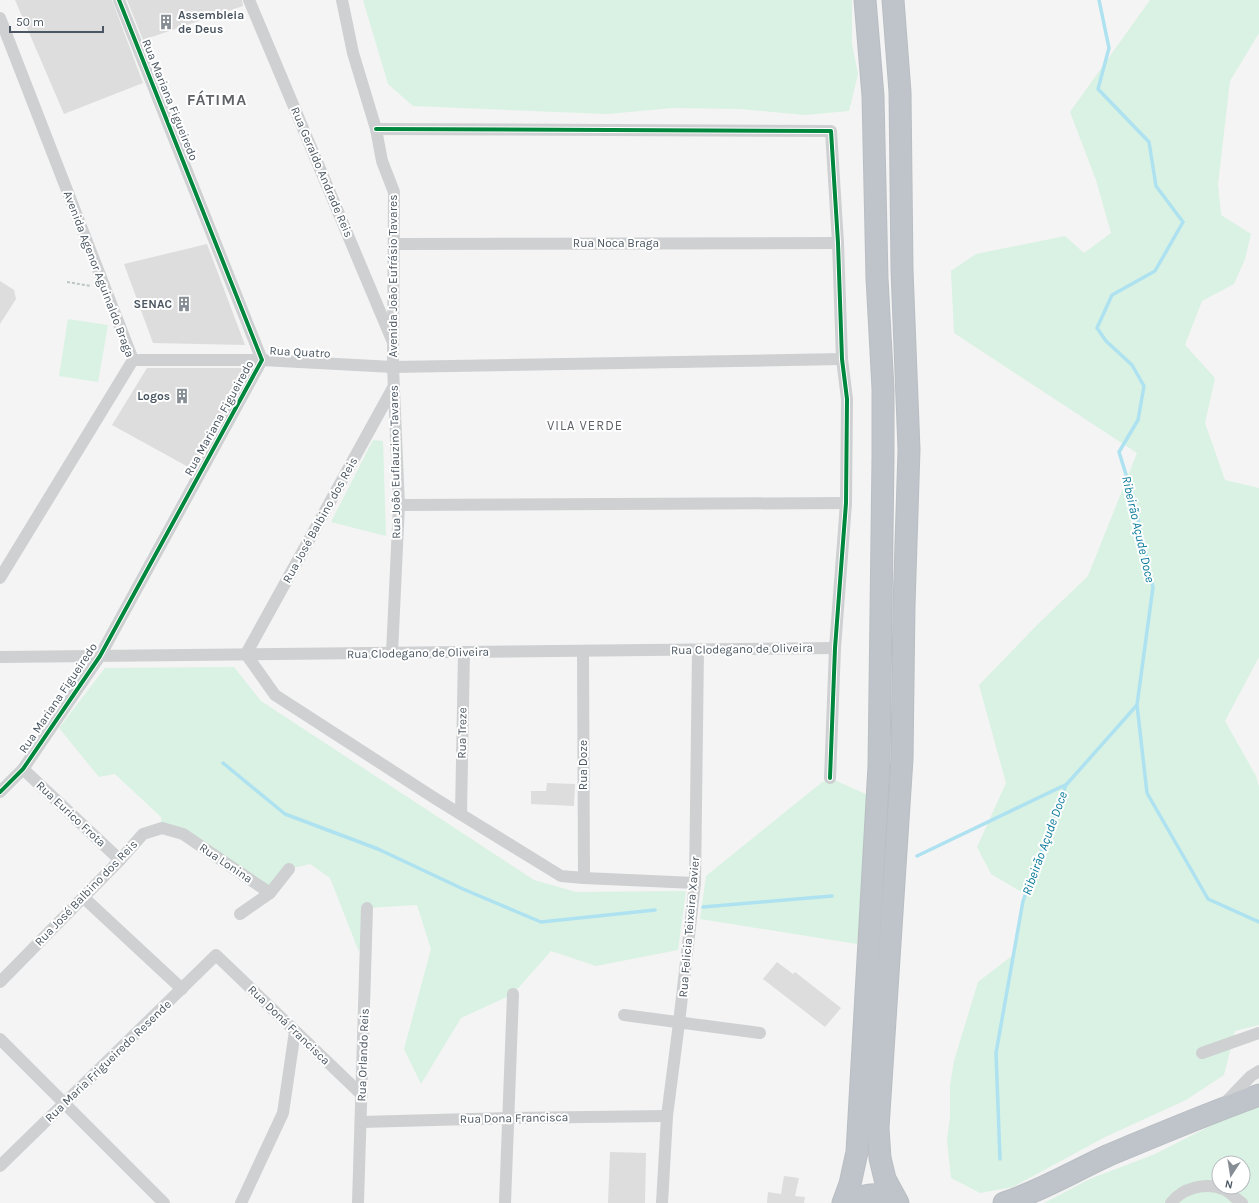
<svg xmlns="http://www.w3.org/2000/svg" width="1259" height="1203" font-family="Karla,sans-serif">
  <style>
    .green { fill: #d9f2e3; fill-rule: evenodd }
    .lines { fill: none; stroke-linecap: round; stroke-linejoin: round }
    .stream { stroke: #aee2f0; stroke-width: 3.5 }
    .building { fill: #ddddde }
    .highway-casing { stroke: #b9bec3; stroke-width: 23 }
    .path { stroke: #bcc7c4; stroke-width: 2; stroke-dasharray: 3 2; stroke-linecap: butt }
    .street { stroke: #ced0d2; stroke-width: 12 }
    .highway { stroke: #bec4c9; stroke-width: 21 }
    .cycleway-casing { stroke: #fff; stroke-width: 6 }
    .cycleway { stroke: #00873e; stroke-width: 4 }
    .labels { text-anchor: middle; stroke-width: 4; stroke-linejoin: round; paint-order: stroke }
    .poi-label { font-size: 12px; font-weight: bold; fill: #4a5661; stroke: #fff; text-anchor: end }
    .street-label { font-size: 12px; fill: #4a5661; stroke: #fff }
    .neighbourhood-label { font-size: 13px; letter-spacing: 1px; fill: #5f6368; stroke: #fff }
    .water-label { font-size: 13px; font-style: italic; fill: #0c7c9b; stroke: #fff }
    .district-label { font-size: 16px; font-weight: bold; letter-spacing: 1px; fill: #5f6368; stroke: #fff }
  </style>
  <rect width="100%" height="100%" fill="#f4f4f4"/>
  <g class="green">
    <path d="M363,0H852V44L858,74L849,111L805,115L740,109L673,108L607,114L413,106L388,84Z"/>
    <path d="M1150,0H1259V33L1230,81L1218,184L1221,215L1251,234L1245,259L1234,284L1202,301L1185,345L1215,378L1205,423L1225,480L1259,488V657L1225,721L1256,776L1259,787V1025L1235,1031L1224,1075L1186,1100L1105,1137L1013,1187L980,1193L951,1178L947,1140L950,1117V1085L954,1061L978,982L1013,955L1025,894L991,874L977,847L1006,783L979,685L1036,626L1088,576L1137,453L954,333L951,271L976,254L1065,236L1084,253L1111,233L1096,180L1070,112Z"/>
    <path d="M68,319L108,325L98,382L59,376Z"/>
    <path d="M373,440L383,441L386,536L331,522Z"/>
    <path d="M234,667L261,701L534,880L576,892L686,891L678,950L596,966L551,951L513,994L461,1018L421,1084L404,1049L431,949L417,905L367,908L359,952L330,878L310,864L289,869L270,893L162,828L161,817L115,774L99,777L59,728L105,668Z"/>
    <path d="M830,778L870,796L857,944L700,919L706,876L821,783Z"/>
    <path d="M1259,1106V1203H1044L1090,1179L1155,1154L1228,1117ZM1219,1163H1243V1187H1219Z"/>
  </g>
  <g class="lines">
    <g class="stream">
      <path d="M1137,705L1147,793L1208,899L1259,922"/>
      <path d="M223,763L285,814L378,849L463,889L541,922L655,910"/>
      <path d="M917,856L1065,785"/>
      <path d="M703,907L832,896"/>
      <path d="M1000,1159L996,1053L1023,901L1066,785L1137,705L1153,587L1133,497L1119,452L1138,420L1144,386L1132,365L1106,341L1097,328L1112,295L1155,271L1183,222L1156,186L1149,142L1098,89L1109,48L1099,0"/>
    </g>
  </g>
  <g class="building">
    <path d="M15,0H112L143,83L64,114Z"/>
    <path d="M127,0H242L243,6L143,40Z"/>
    <path d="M207,244L245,345L153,343L124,264Z"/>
    <path d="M0,281L14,290L16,299L0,324Z"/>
    <path d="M147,368H249L192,469L112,425Z"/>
    <path d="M547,783L575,784L574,806L531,804V791H546Z"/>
    <path d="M777,962L793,974L795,972L841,1008L825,1027L763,979Z"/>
    <path d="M610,1152L646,1153L645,1203H608Z"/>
    <path d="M784,1176L799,1178L795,1196L805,1197L804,1203H767L768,1192L781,1194Z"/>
  </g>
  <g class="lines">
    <defs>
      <g id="highway">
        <path d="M893,0L900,92L902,270L909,450L904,606L902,759L878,1128L880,1158L885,1179L898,1203"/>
        <path d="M843,1203L850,1184L857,1152L879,766L883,458V389L877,278L873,96L865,0"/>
        <path d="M851,1203C866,1192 880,1192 896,1203"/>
        <path d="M1004,1203C1041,1191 1074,1171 1109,1155C1159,1134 1209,1113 1259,1095"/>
      </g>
    </defs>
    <use href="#highway" class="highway-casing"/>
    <path class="path" d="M67,282L91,286"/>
    <g class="street">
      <path d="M249,0L392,340"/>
      <path d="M342,0L353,53L376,129L382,161L394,192L393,367L399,505L392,653"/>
      <path d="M0,18L133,360L0,578"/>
      <path d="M376,129L831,131L838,243L842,359L847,399L846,503L835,648L830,778"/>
      <path d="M394,244L838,243"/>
      <path d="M133,360H262L393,367L842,359"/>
      <path d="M394,386L246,654L275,695L436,799L561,876L584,878L695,883"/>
      <path d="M399,505L846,503"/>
      <path d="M583,651L584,878"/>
      <path d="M0,657L835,648"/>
      <path d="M23,769L120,860"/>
      <path d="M0,792L23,769L100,656L262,360L119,0"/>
      <path d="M461,814L464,652"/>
      <path d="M83,897L182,989"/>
      <path d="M240,914L270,893L289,869"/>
      <path d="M0,982L120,860L143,834L162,828L183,834L270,893"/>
      <path d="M624,1015L760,1033"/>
      <path d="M0,1039L164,1203"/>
      <path d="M1202,1053L1259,1033"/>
      <path d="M1223,1105L1251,1076L1259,1071"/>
      <path d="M361,1122L508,1118L667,1116"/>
      <path d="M0,1166L216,955L362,1095"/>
      <path d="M241,1203L283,1113L295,1031"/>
      <path d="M358,1203L367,908"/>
      <path d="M505,1203L513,994"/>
      <path d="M662,1203L667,1116L679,1023L695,883L698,650"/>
      <path d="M1171,1203C1182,1188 1207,1181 1225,1190C1231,1193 1236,1199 1242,1203"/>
    </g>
    <use href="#highway" class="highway"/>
    <defs>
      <g id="cycleway">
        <path d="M376,129L831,131L838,243L842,359L847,399L846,503L835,648L830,778"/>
        <path d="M0,792L23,769L100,656L262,360L119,0"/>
      </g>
    </defs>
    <use href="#cycleway" class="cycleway-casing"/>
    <use href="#cycleway" class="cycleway"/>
  </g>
  <defs>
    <symbol id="building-bare" viewBox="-9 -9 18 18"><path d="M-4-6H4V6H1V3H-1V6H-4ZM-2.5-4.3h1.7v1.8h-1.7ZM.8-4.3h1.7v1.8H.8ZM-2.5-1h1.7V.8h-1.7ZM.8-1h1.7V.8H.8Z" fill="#868d94" stroke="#fff" stroke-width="2.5" paint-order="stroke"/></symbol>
  </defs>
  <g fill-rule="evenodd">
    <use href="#building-bare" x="155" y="11" width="22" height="22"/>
    <use href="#building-bare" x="173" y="293" width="22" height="22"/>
    <use href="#building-bare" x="171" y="385" width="22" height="22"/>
  </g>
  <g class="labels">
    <g class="poi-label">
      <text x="178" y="19" text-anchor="start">Assembleia<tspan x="178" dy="14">de Deus</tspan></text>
      <text x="172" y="308">SENAC</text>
      <text x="170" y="400">Logos</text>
    </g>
    <g class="street-label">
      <text transform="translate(170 100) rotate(68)" y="4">Rua Mariana Figueiredo</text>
      <text transform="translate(322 172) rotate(67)" y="4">Rua Geraldo Andrade Reis</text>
      <text x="616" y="247">Rua Noca Braga</text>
      <text transform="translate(99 274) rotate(69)" y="4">Avenida Agenor Aguinaldo Braga</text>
      <text transform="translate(393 276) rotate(-90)" y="4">Avenida João Eufrásio Tavares</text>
      <text transform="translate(300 352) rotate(3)" y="4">Rua Quatro</text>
      <text transform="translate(219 418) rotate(-61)" y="4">Rua Mariana Figueiredo</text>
      <text transform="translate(395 462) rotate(-91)" y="4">Rua João Euflauzino Tavares</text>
      <text transform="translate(320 520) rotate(-61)" y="4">Rua José Balbino dos Reis</text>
      <text transform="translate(742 649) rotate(-1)" y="4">Rua Clodegano de Oliveira</text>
      <text transform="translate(418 653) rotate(-1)" y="4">Rua Clodegano de Oliveira</text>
      <text transform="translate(58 698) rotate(-56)" y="4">Rua Mariana Figueiredo</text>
      <text transform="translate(462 733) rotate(-89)" y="4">Rua Treze</text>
      <text transform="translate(583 765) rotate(-90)" y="4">Rua Doze</text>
      <text transform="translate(71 814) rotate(43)" y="4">Rua Eurico Frota</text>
      <text transform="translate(226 863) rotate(34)" y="4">Rua Lonina</text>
      <text transform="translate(86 893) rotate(-46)" y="4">Rua José Balbino dos Reis</text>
      <text transform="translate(689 927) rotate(-85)" y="4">Rua Felicia Teixeira Xavier</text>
      <text transform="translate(289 1025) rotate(44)" y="4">Rua Doná Francisca</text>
      <text transform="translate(363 1055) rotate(-88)" y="4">Rua Orlando Reis</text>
      <text transform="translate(108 1061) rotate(-44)" y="4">Rua Maria Frigueiredo Resende</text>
      <text transform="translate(514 1118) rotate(-1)" y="4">Rua Dona Francisca</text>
    </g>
    <g class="neighbourhood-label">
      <text x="585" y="430">VILA VERDE</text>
    </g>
    <g class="water-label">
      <text transform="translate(1139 529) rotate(77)" y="5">Ribeirão Açude Doce</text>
      <text transform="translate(1044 843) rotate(-70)" y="5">Ribeirão Açude Doce</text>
    </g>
    <g class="district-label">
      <text x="217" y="105">FÁTIMA</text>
    </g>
  </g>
  <g transform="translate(1231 1175) rotate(192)"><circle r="19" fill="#ffffff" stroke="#b7bbc0"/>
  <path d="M0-3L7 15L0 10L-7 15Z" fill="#868d94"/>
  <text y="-6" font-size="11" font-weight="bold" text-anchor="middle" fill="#4a5661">N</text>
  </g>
  <path d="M10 26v6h93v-6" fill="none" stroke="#4a5661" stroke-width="2"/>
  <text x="16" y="26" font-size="12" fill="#4a5661" stroke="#ffffff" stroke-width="3" paint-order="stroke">50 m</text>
</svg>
